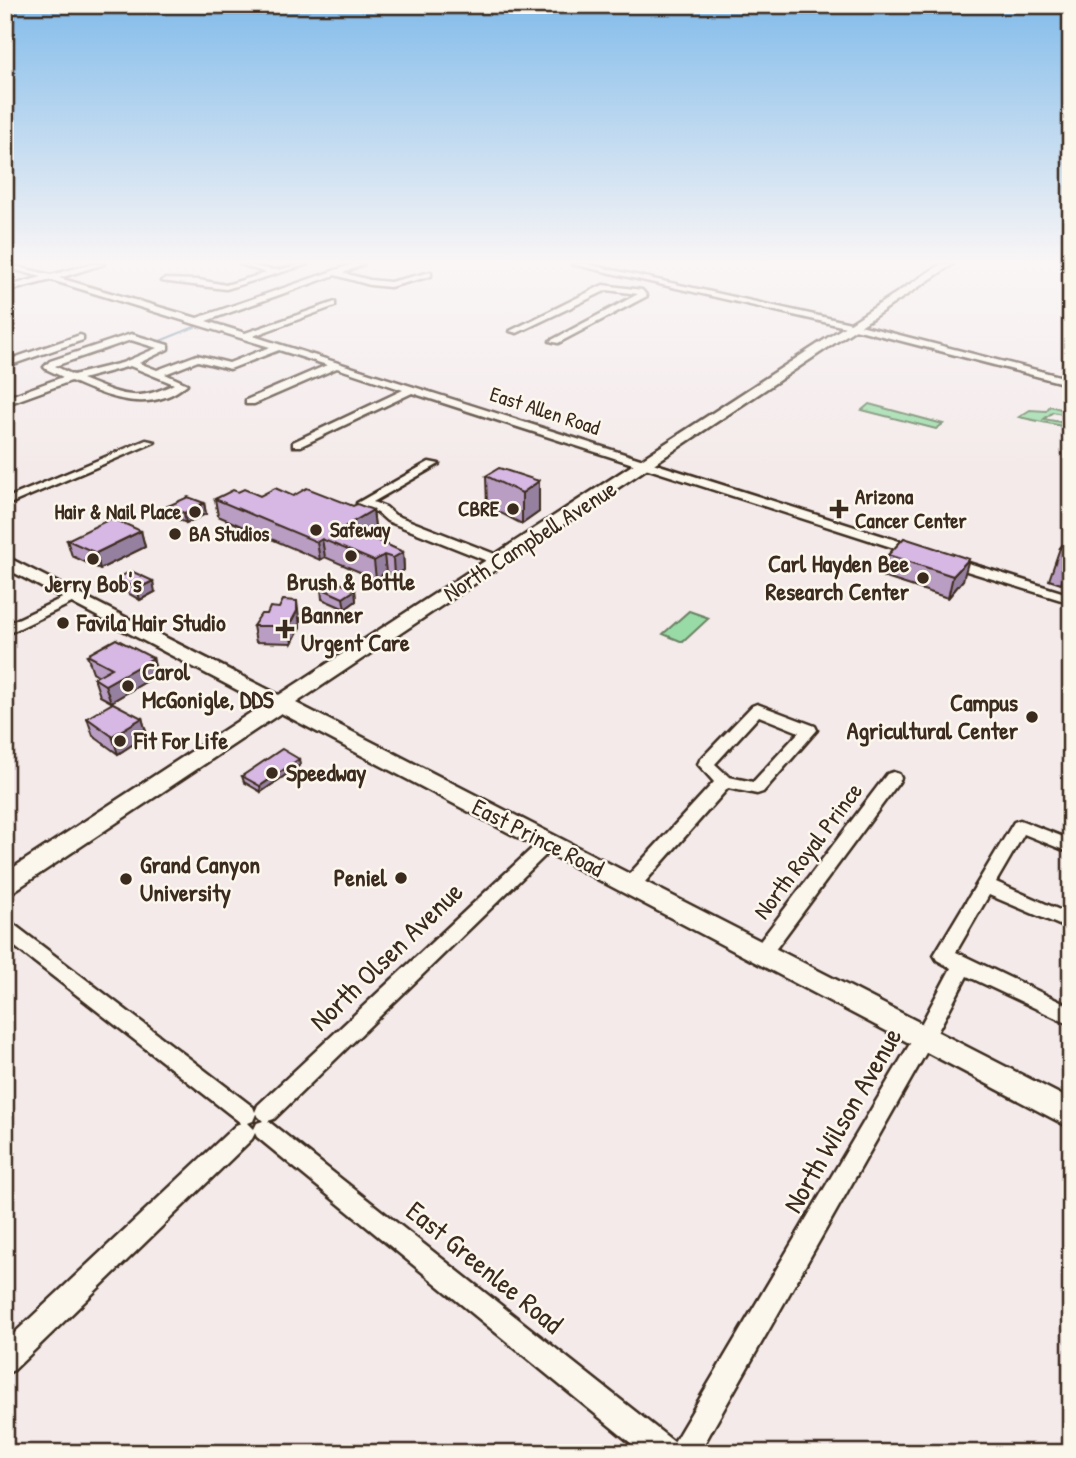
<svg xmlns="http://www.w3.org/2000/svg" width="1076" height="1458" font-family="'Patrick Hand',sans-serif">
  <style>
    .green { fill: #98dba7; stroke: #6a8262; stroke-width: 2 }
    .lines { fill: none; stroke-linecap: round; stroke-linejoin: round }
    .stream { stroke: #6c899a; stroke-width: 2 }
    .minor-casing { stroke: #3b2a1e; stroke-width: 5 }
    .major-casing { stroke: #3b2a1e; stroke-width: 5 }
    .minor { fill: #fbf7ec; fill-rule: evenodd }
    .major { fill: #fbf7ec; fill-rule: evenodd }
    .wall { fill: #b99dc3; stroke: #3b2a1e; stroke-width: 2 }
    .shaded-wall { fill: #96809f; stroke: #3b2a1e; stroke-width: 2 }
    .building { fill: #d7b7e3; stroke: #3b2a1e; stroke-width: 2 }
    .poi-dot { fill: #3b2a1e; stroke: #fbf7ec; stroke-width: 2.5 }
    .labels { text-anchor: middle; stroke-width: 5; stroke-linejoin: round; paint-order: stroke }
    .far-street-label { font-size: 21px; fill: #3b2a1e; stroke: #fbf7ec }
    .far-poi-label { font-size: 21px; font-weight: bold; fill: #3b2a1e; stroke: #fbf7ec; text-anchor: start }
    .street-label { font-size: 24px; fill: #3b2a1e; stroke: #fbf7ec }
    .poi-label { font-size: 24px; font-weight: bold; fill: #3b2a1e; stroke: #fbf7ec; text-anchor: start }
    .near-street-label { font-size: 28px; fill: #3b2a1e; stroke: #fbf7ec }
  </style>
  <rect width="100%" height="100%" fill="#f4eaea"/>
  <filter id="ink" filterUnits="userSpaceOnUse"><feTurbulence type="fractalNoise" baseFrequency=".0143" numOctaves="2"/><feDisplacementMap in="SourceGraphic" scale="14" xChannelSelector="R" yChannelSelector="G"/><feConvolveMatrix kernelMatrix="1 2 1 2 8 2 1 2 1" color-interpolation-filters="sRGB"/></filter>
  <g filter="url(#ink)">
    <g class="green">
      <path d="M869,404L943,424L936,429L862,410Z"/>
      <path d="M1050,406L1071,412V416L1053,412L1044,419L1071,424V428L1019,417L1030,410L1046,411Z"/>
      <path d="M689,611L709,618L683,642L663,634Z"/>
    </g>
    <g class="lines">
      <path class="stream" d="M160,341L202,324"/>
      <defs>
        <g id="minor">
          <path d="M5,264L51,275L92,264H104L59,278L197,318L353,264H364L343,273L370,280L390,282L431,272V276L390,287L370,285L335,275L206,321L245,333L335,302V306L253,336L921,548L923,551L917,555L913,554L412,393L301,446H293V442L403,390L337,368L254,404H246V400L327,365L279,350L230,369L198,361L165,374L187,384C151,415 109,398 71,381L5,405V398L63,377L46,369L44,367L50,361L131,334L168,345V349L139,363L157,370L197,355L229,363L270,347L51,280L5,292V287L42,277L5,267ZM131,340L157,348L122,363L73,375L55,366ZM130,366L174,384C135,404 120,394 82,379Z"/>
          <path d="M240,264C252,264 262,269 274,270C285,270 296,264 308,264L226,289L161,281L165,279L199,280L226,285L266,273Z"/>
          <path d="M572,264H586L864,326L1071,379V385L863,331Z"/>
          <path d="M603,285L642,290L647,296L558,343L550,341L638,294L607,290L517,333L510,331Z"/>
          <path d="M80,335L83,336V340L5,367V361Z"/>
          <path d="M146,440L155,442L5,506V499Z"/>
          <path d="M429,462L439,464L373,502L386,507L395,515L505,558V564H495L387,521L378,513L357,503Z"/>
          <path d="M949,557L1071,595V603L944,564L943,561Z"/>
          <path d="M73,593L80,597L78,600L5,635V625Z"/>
          <path d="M757,704L815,726L817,730L763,792L757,794L728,788L637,891L630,893L623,891L621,886L623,881L714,782L698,764L700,760L752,706ZM759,716L799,732L753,782L729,777L715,764Z"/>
          <path d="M893,772L899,774L901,778L899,782L769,958L762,961L755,958L752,953L755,948L887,774Z"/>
          <path d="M1020,820L1071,840V853L1024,834L996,882L1071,915V930L989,895L956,952L1071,1007V1025L967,976L931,1044L699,1453H643L257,1137L255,1133L252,1139L14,1370L5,1374V1342L236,1125L241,1123L5,939V921L12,923L253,1107L255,1112L258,1105L541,840H553L556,844L553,848L274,1119L268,1121L674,1442L917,1032L951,968L937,960L934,955L1014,822ZM256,1114L263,1121L257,1123L254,1129L248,1123L253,1121Z"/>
        </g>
        <path id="major" d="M941,264H953L296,703L1071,1100V1128L281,713L14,891L5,894V873L264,704L5,568V556L279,695Z"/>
      </defs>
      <use href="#minor" class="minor-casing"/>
      <use href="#major" class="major-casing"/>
      <use href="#minor" class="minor"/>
      <use href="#major" class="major"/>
    </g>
    <g class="wall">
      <path d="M486,476L539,481V512L522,524L487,506Z"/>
      <path d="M238,492L260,496H293L373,510L375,527L363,534L403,552L404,570L394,576L386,572L376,579L325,557L320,560L218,516L215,499Z"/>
      <path d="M204,503L206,514L186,523L171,516L168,506Z"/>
      <path d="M141,531L145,547L100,569L72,556L67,540Z"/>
      <path d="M1071,535V575H1070L1061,584L1049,580L1060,548Z"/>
      <path d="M904,538L963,580L948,598L883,577L888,555Z"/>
      <path d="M118,578L155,592L140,600L121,589Z"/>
      <path d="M321,588L355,590L356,601L345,609L322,599Z"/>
      <path d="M300,618V627L292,643L256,642L253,626Z"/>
      <path d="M87,655L153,658L157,675L111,702L100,696L94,678L99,676L93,672Z"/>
      <path d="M87,718H142L147,735L118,754L93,736Z"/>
      <path d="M300,765L261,792L244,782L242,776Z"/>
    </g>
    <g class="shaded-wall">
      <path d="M539,481V512L522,524V493Z"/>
      <path d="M204,503L206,514L186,523L184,513Z"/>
      <path d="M373,510L375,527L348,544L346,526Z"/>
      <path d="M141,531L145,547L100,569L96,553Z"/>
      <path d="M322,539L325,557L320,560L317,542Z"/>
      <path d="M403,552L404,570L394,576L393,558Z"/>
      <path d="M384,555L386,572L376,579L374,561Z"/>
      <path d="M1071,556V572L1061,584Z"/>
      <path d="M969,559L963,580L948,598L953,576Z"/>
      <path d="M153,581L155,592L140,600L137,589Z"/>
      <path d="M355,590L356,601L345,609L343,598Z"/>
      <path d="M297,601L300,627L292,643L289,626Z"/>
      <path d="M153,658L157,675L111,702L105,685Z"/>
      <path d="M142,718L147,735L118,754L112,736Z"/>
      <path d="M299,759L300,765L261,792L260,786Z"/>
    </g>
    <g class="building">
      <path d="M499,468L539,481L522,493L486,476Z"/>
      <path d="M275,488L293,496L307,488L353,506L357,504L373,510L346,526L403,552L393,558L384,555L374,561L322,539L317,542L215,499L233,490L238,492L244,489L260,496Z"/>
      <path d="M188,497L204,503L184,513L168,506Z"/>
      <path d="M112,518L141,531L96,553L67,540Z"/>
      <path d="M1071,535V551L1060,548Z"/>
      <path d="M904,538L969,559L953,576L888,555Z"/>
      <path d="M131,571L153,581L137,589L118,578Z"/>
      <path d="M333,580L355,590L343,598L321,588Z"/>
      <path d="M283,600L297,601V611L289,626H253L261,614H267L270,607L279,608Z"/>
      <path d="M116,639L153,658L105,685L94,678L112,668L87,655Z"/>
      <path d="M113,703L142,718L112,736L87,718Z"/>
      <path d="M282,749L299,759L260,786L242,776Z"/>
    </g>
  </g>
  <linearGradient id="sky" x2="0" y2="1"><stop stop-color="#83bcea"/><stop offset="0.56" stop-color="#faf6f6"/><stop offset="1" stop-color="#faf6f6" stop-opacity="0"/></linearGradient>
  <rect width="1076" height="468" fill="url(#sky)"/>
  <g class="poi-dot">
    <circle cx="513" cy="509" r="7"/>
    <path d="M835.5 498.5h7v7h7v7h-7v7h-7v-7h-7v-7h7z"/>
    <circle cx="195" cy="512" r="7"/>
    <circle cx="316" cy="530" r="7"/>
    <circle cx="175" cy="534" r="7"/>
    <circle cx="351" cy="556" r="7"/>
    <circle cx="93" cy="559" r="7"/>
    <circle cx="923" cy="578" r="7"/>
    <circle cx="63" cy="623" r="7"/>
    <path d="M281.5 618.5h7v7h7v7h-7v7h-7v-7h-7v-7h7z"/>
    <circle cx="128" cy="686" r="7"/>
    <circle cx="1032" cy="717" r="7"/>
    <circle cx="120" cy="741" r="7"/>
    <circle cx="272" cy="773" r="7"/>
    <circle cx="401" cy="878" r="7"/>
    <circle cx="126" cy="879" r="7"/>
  </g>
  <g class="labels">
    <g class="far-street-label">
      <text transform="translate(545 411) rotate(18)" y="7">East Allen Road</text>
    </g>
    <g class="far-poi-label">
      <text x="855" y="504">Arizona<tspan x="855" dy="24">Cancer Center</tspan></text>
      <text x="499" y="516" text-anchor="end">CBRE</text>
      <text x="181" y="519" text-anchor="end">Hair &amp; Nail Place</text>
      <text x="330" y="537">Safeway</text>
      <text x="189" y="541">BA Studios</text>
    </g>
    <g class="street-label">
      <text transform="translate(530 541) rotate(-33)" y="8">North Campbell Avenue</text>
      <text transform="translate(538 838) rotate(27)" y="8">East Prince Road</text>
      <text transform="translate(808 851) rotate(-53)" y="8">North Royal Prince</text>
    </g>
    <g class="poi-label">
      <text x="909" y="572" text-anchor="end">Carl Hayden Bee<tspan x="909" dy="28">Research Center</tspan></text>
      <text x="351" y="590" text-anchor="middle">Brush &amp; Bottle</text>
      <text x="93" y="592" text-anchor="middle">Jerry Bob's</text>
      <text x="301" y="623">Banner<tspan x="301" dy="28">Urgent Care</tspan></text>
      <text x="77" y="631">Favila Hair Studio</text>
      <text x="142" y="680">Carol<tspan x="142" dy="28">McGonigle, DDS</tspan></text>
      <text x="1018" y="711" text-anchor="end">Campus<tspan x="1018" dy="28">Agricultural Center</tspan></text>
      <text x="134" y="749">Fit For Life</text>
      <text x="286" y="781">Speedway</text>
      <text x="140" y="873">Grand Canyon<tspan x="140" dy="28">University</tspan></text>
      <text x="387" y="886" text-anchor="end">Peniel</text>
    </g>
    <g class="near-street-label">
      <text transform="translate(386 956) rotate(-44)" y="10">North Olsen Avenue</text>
      <text transform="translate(842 1120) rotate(-60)" y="10">North Wilson Avenue</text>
      <text transform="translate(485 1267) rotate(39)" y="10">East Greenlee Road</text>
    </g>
  </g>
  <rect width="1076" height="1458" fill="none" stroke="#fbf7ec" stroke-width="28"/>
  <rect x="14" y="14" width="1048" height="1430" fill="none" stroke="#3b2a1e" stroke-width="2.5" filter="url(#ink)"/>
</svg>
